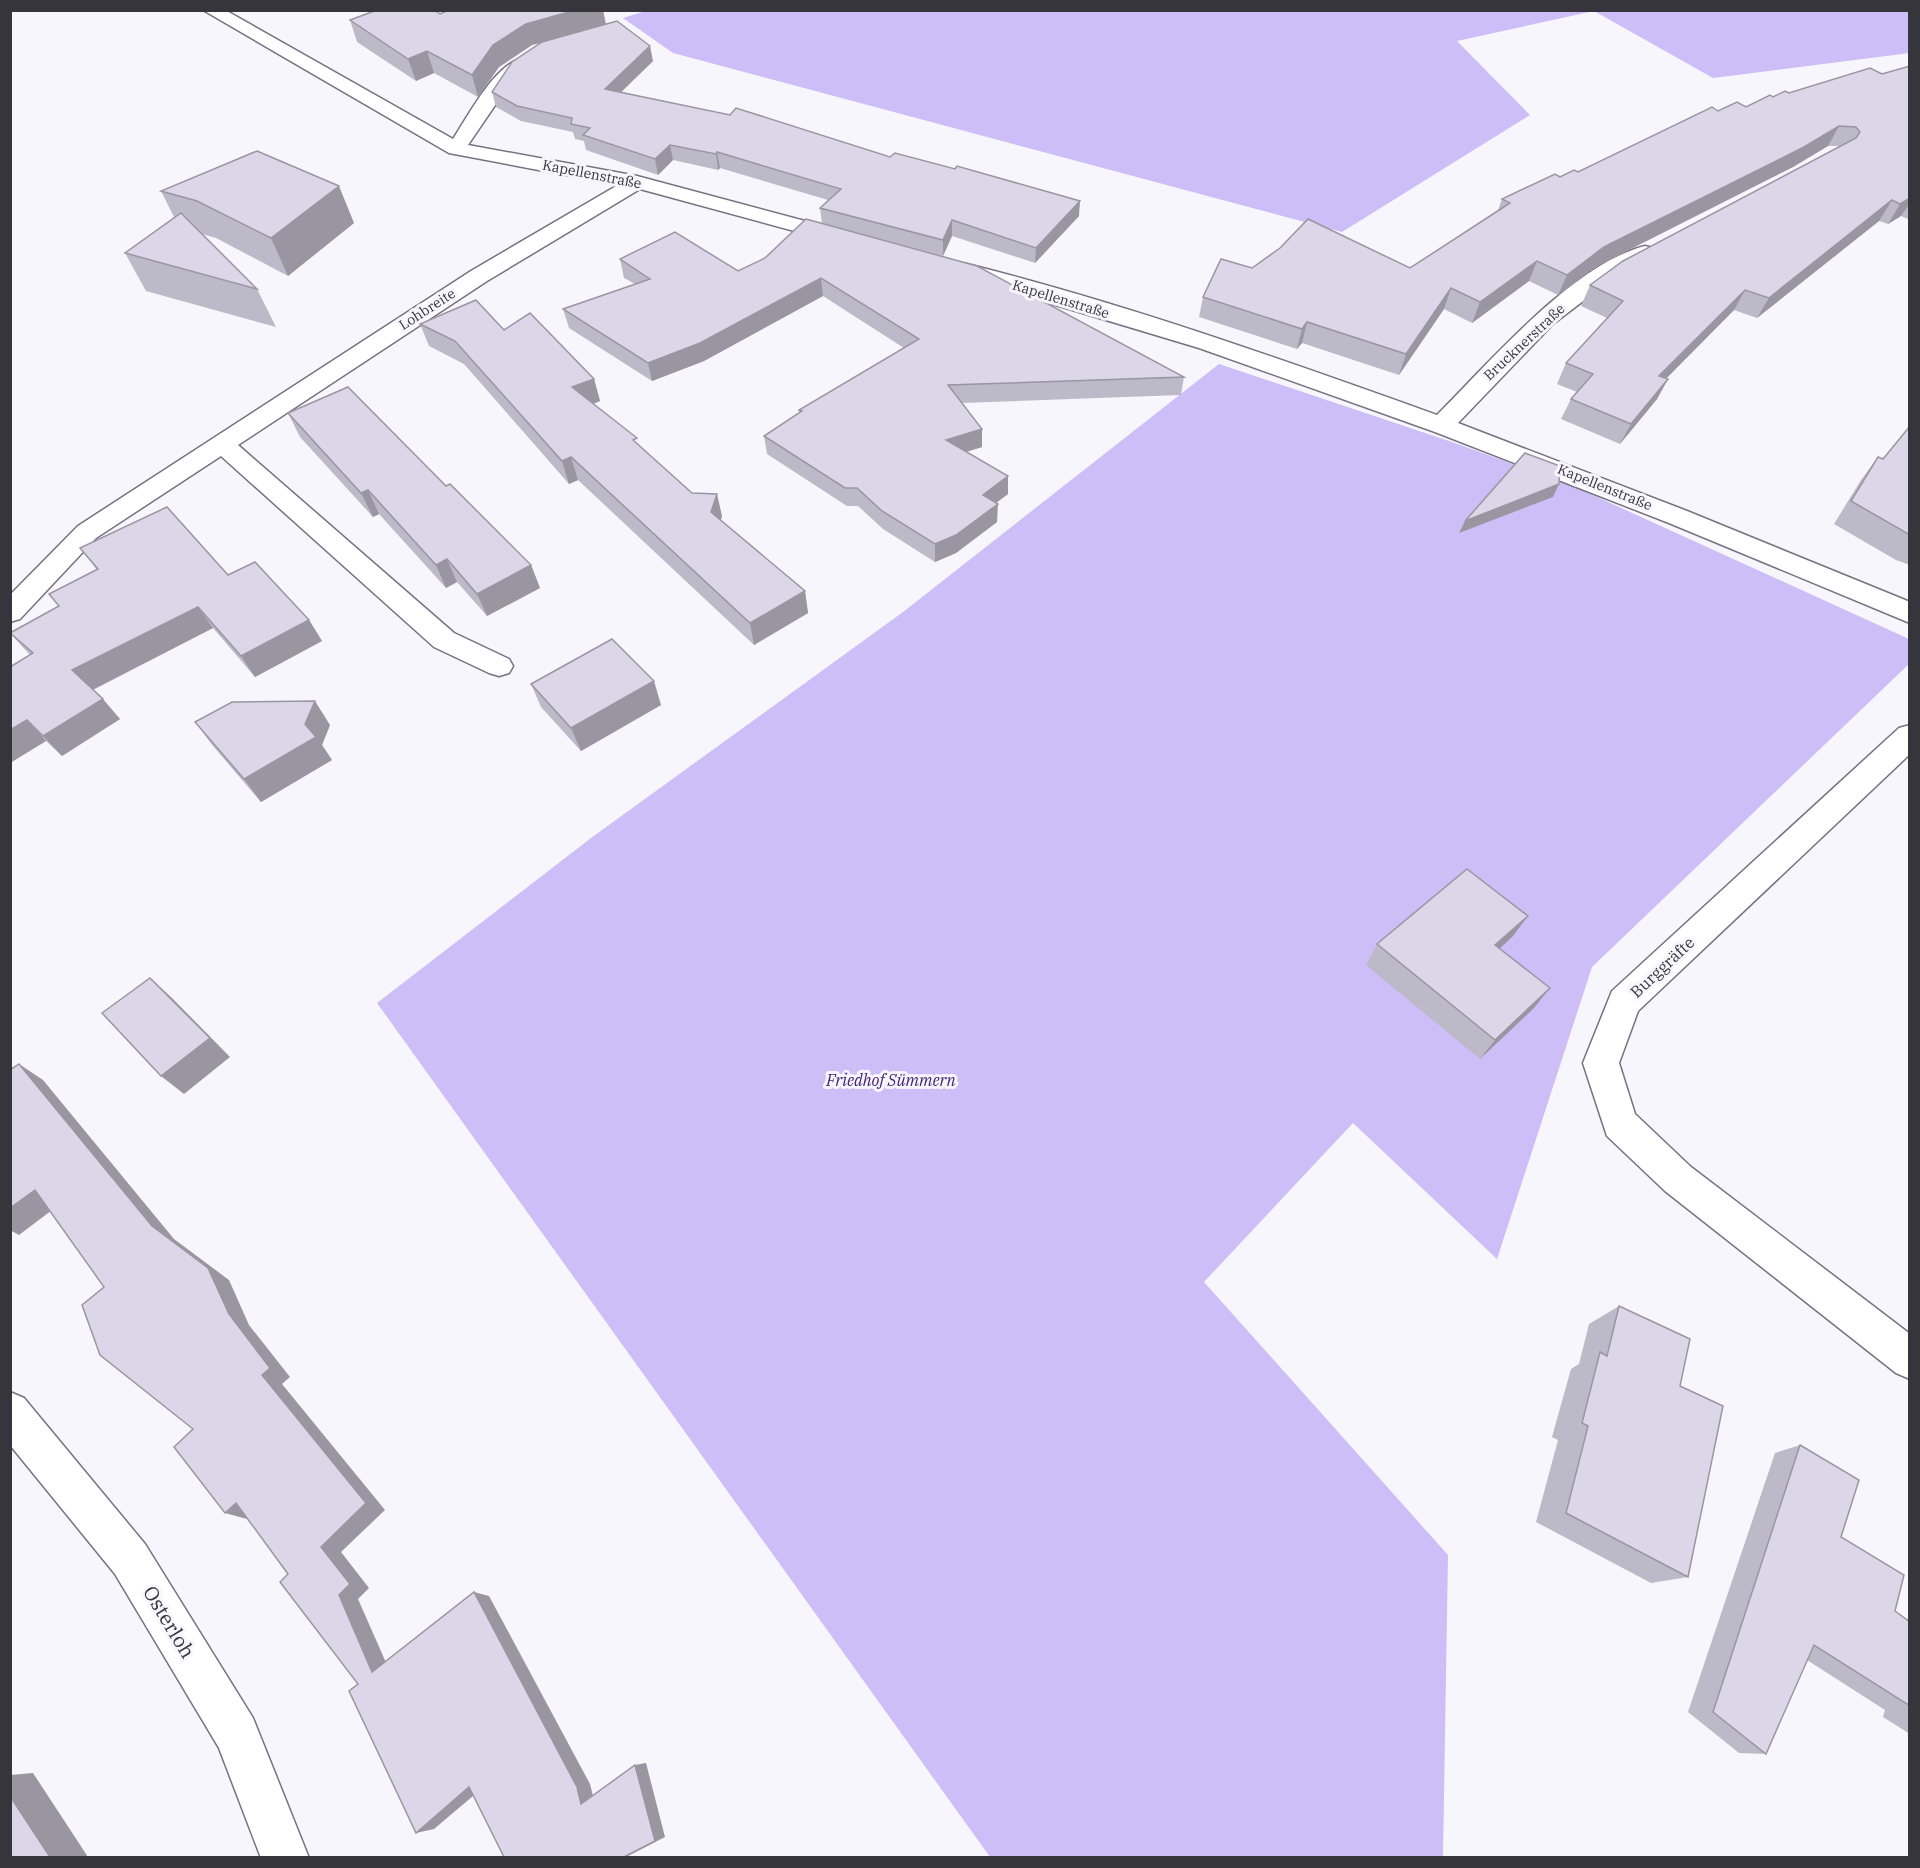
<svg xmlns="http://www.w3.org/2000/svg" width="1920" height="1868" font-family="'IBM Plex Serif',serif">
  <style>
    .green { fill: #cdbef7 }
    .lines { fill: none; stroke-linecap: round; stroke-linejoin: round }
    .minor-casing { stroke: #757281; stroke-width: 3 }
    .minor { fill: #fff; fill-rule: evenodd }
    .wall { fill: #bcb9c8 }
    .shaded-wall { fill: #9996a2 }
    .building { fill: #dbd7e8; stroke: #9996a2; stroke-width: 1.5 }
    .labels { text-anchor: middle; stroke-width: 6; stroke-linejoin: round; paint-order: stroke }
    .far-street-label { font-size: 14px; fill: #37353c; stroke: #f8f6fd }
    .street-label { font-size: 16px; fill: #37353c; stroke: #f8f6fd }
    .park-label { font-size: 16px; font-style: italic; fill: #432576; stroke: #f8f6fd }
    .near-street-label { font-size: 20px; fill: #37353c; stroke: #f8f6fd }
  </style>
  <rect width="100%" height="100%" fill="#f8f6fd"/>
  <g class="green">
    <path d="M649,10H1909L1910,53L1713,78L1594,11L1457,41L1530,115L1342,232L673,53L623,18Z"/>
    <path d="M1219,364L1455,443L1573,486L1909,639V664L1592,967L1497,1259L1353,1123L1204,1282L1448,1555L1443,1857H990L377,1003L591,838L903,612Z"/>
  </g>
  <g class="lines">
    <defs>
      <g id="minor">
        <path d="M203,10H225L453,139C467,118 501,52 529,59L531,63L515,76L468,145L637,176L850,233L853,238L850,243L842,244L640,189L487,281L238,445L454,633L509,659L513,666L509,673L499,676L489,673L434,647L221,456L96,538L20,619L10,622V595L78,526L471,271L618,185L449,153Z"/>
        <path d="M1645,246L1653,248L1656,253L1653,258L1612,279L1553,324L1458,423L1687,511L1910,602V623L1669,523L1435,432L1199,348L959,276L956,271L959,266L967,264C1127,304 1283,360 1437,415C1489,363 1573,264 1645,246Z"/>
        <path d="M1910,725V754L1638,1011L1619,1063L1635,1114L1691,1167L1910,1334V1379L1896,1373L1665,1191L1607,1136L1583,1063L1612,991L1899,728Z"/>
        <path d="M10,1392L24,1398L145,1544L253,1718L309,1858H261L219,1748L115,1574L10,1445Z"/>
      </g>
    </defs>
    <use href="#minor" class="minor-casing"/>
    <use href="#minor" class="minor"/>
  </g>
  <g class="wall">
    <path d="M449,10H603L606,25L653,61L621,92L890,157L1079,216L1035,263L952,236L943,256L822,223L820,208L828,200L720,168L718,170L673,160L658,175L586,150L584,141L575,139L573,132L521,121L496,107L492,92L541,43L532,45L499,67L478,97L434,73L416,81L357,42L350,20L440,14Z"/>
    <path d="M1910,66V220L1901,216L1888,224L1879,221L1757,318L1734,310L1666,378L1668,379L1657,399L1620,444L1561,419L1571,399L1577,392L1557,384L1566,363L1607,318L1581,306L1590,285L1839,146H1828L1793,167L1595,267L1558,295L1529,281L1472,323L1444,309L1399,375L1302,343L1297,349L1199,317L1203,297L1252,268H1410L1498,210L1502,199L1560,177L1578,172L1718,111L1746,107L1773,97L1882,74Z"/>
    <path d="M161,191L354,223L288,276L216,238L202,234L257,289L276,327L146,291L125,253L174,217Z"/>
    <path d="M765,258L1184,377L1181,395L962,403L982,447L966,452L1008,494L996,503L997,522L956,553L935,562L883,529L858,506H847L767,454L764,436L800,413L799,410L904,348L823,296L704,361L652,381L569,328L563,309L635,284L624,278L620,259L738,271Z"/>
    <path d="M420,324L504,330L594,379L600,401L593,404L692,493L722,516L721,520L805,591L808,613L754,645L578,480L569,484L464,364L429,346Z"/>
    <path d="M288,413L446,486L531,565L540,588L487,616L457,582L446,588L379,514L373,517L300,437Z"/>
    <path d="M1910,426V565L1896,560L1834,524L1861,480L1878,457L1883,459Z"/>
    <path d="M80,548L228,575L309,620L322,641L255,677L213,628L93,690L120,719L62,756L46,741L10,763L30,655L10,633L59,606L97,570Z"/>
    <path d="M531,684L661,705L581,751L541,707Z"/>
    <path d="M195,722L330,725L322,745L332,760L261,802L213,746Z"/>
    <path d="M1513,936L1499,949L1534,1008L1480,1059L1366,965L1377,944Z"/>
    <path d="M1619,1306L1680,1386L1688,1577L1651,1583L1536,1522L1558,1440L1552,1437L1571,1369L1579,1364L1589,1324Z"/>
    <path d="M1800,1445L1841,1537L1895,1611L1910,1622V1734L1883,1717L1885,1710L1807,1660L1766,1754L1739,1753L1688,1712L1775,1453Z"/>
  </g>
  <g class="shaded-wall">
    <path d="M576,10H603L606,25L532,45L499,67L478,97L472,75L493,45L526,24Z"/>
    <path d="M650,46L653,61L608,105L605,89Z"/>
    <path d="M427,51L434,73L416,81L408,59Z"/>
    <path d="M1839,126L1828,146L1793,167L1595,267L1558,295L1567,275L1604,247Z"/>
    <path d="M670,145L673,160L658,175L655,159Z"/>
    <path d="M717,152L720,168L718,170L716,154Z"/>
    <path d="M339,186L354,223L288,276L271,238Z"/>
    <path d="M1910,198V203L1901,216L1888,224L1900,204Z"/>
    <path d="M1892,200L1879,221L1757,318L1769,298Z"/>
    <path d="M1080,201L1079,216L1035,263L1036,248Z"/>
    <path d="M952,220V236L943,256V240Z"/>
    <path d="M1537,261L1529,281L1472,323L1480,302Z"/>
    <path d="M821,278L823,296L704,361L652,381L648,363Z"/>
    <path d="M1451,288L1444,309L1399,375L1406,354Z"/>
    <path d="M1745,290L1734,310L1649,396L1659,376Z"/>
    <path d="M1307,322L1302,343L1297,349L1302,329Z"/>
    <path d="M594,379L600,401L578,410L572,387Z"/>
    <path d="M1668,379L1657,399L1620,444L1631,424Z"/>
    <path d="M982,429V447L946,458V440Z"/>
    <path d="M571,457L578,480L569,484L562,461Z"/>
    <path d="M1008,476V494L982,513L983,495Z"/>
    <path d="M1559,484L1553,497L1459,533L1465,521Z"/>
    <path d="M368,490L379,514L373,517L361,493Z"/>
    <path d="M717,494L722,516L716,534L711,512Z"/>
    <path d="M998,504L997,522L956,553L935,562V544Z"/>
    <path d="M447,559L457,582L446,588L436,565Z"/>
    <path d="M531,565L540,588L487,616L477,594Z"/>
    <path d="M805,591L808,613L754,645L750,623Z"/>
    <path d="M198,607L213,628L90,691L72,670Z"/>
    <path d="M309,620L322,641L255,677L241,656Z"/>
    <path d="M654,681L661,705L581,751L571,728Z"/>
    <path d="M103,699L120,719L62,756L43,736Z"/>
    <path d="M315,701L330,725L322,745L332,760L261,802L244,779L305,724Z"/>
    <path d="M27,720L46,741L10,763V730Z"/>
    <path d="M1528,916L1513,936L1481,966L1495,945Z"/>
    <path d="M150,978L172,998L230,1057L184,1094L161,1076Z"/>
    <path d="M1550,988L1534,1008L1480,1059L1495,1040Z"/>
    <path d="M19,1064L43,1080L174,1239L229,1280L249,1325L290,1377L282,1384L385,1510L341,1552L369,1588L358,1599L391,1674L372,1672L339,1595L321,1547L262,1375L152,1226Z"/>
    <path d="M35,1190L60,1204L19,1235L10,1230V1208Z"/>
    <path d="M236,1503L258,1509L247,1519L225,1513Z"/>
    <path d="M474,1592L489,1596L590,1784L594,1800L581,1804Z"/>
    <path d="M646,1763L665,1837L626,1857H624L635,1765Z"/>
    <path d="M33,1773L88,1857H50L10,1796V1775Z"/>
    <path d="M486,1785L434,1829L416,1833L469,1787Z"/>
  </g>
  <g class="building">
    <path d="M377,10H434L440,14L449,10H576L526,24L493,45L472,75L427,51L408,59L350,20Z"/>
    <path d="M617,21L650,46L605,89L730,115L736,108L890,157L895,153L955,169L957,166L1080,201L1036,248L952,220L943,240L820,208L841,189L717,152L716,154L670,145L655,159L583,135L590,128L571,124L572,118L517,106L492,92L512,62L542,42Z"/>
    <path d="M1910,66V198L1900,204L1892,200L1769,298L1745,290L1659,376L1668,379L1631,424L1571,399L1593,374L1566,363L1623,301L1590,285L1623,261L1856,138L1860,132L1856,127L1839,126L1804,147L1604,247L1567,275L1537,261L1480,302L1451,288L1406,354L1307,322L1302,329L1203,297L1221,259L1252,268L1280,248L1308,219L1410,268L1510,203L1502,199L1555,174L1560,177L1574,170L1578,172L1712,107L1718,111L1737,102L1746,107L1770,95L1773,97L1785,91L1789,93L1870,68L1882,74Z"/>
    <path d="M257,151L339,186L271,238L197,201L161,191Z"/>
    <path d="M181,213L257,289L125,253Z"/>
    <path d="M806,219L977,266L1184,377L948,385L982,429L946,440L1008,476L983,495L998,504L956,535L935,544L882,511L857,488H845L764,436L802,411L799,410L919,339L821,278L700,343L648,363L563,309L650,279L620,259L675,232L738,271L765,258Z"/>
    <path d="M476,300L504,330L530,313L594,379L572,387L637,438L633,440L692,493L717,494L711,512L805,591L750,623L571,457L562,461L455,341L420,324Z"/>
    <path d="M348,387L446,486L450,484L531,565L477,594L447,559L436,565L368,490L361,493L288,413Z"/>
    <path d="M1910,426V535L1851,501L1878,457L1883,459Z"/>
    <path d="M1525,453L1560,466L1559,484L1465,521Z"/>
    <path d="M167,507L228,575L255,562L309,620L241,656L198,607L72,670L103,699L43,736L27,720L10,730V667L33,653L10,633L59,606L49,594L98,569L80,548Z"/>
    <path d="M612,639L654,681L571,728L531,684Z"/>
    <path d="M315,701L305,724L316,737L244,779L195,722L232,702Z"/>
    <path d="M1467,869L1528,916L1495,945L1550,988L1495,1040L1377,944Z"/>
    <path d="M150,978L210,1038L161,1076L102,1013Z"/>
    <path d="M19,1064L152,1226L208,1268L229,1314L270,1368L262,1375L366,1503L321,1547L350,1584L339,1595L372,1672L474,1592L577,1787L581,1804L635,1765L655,1841L624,1857H504L469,1787L416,1833L349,1691L358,1684L280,1582L288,1574L236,1503L225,1513L174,1447L193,1429L100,1355L82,1305L104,1287L35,1190L10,1208V1070Z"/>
    <path d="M1619,1306L1690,1339L1680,1386L1723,1406L1688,1577L1566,1513L1588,1426L1582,1423L1600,1352L1607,1356Z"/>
    <path d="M1800,1445L1859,1480L1841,1537L1904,1575L1895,1611L1910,1622V1706L1814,1645L1766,1754L1713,1712Z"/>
    <path d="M10,1796L50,1857H10Z"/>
  </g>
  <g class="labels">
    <g class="far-street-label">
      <text transform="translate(592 174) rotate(11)" y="5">Kapellenstraße</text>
      <text transform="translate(1061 299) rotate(17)" y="5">Kapellenstraße</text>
      <text transform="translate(427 309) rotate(-33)" y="5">Lohbreite</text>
      <text transform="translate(1524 342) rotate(-43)" y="5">Brucknerstraße</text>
      <text transform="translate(1605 487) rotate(22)" y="5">Kapellenstraße</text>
    </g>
    <g class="street-label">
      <text transform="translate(1662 967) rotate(-43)" y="6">Burggräfte</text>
    </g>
    <g class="park-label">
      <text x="891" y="1086">Friedhof Sümmern</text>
    </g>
    <g class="near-street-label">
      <text transform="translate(169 1622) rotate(59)" y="7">Osterloh</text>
    </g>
  </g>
  <rect width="1920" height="1868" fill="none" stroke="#37353c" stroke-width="24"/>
</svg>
